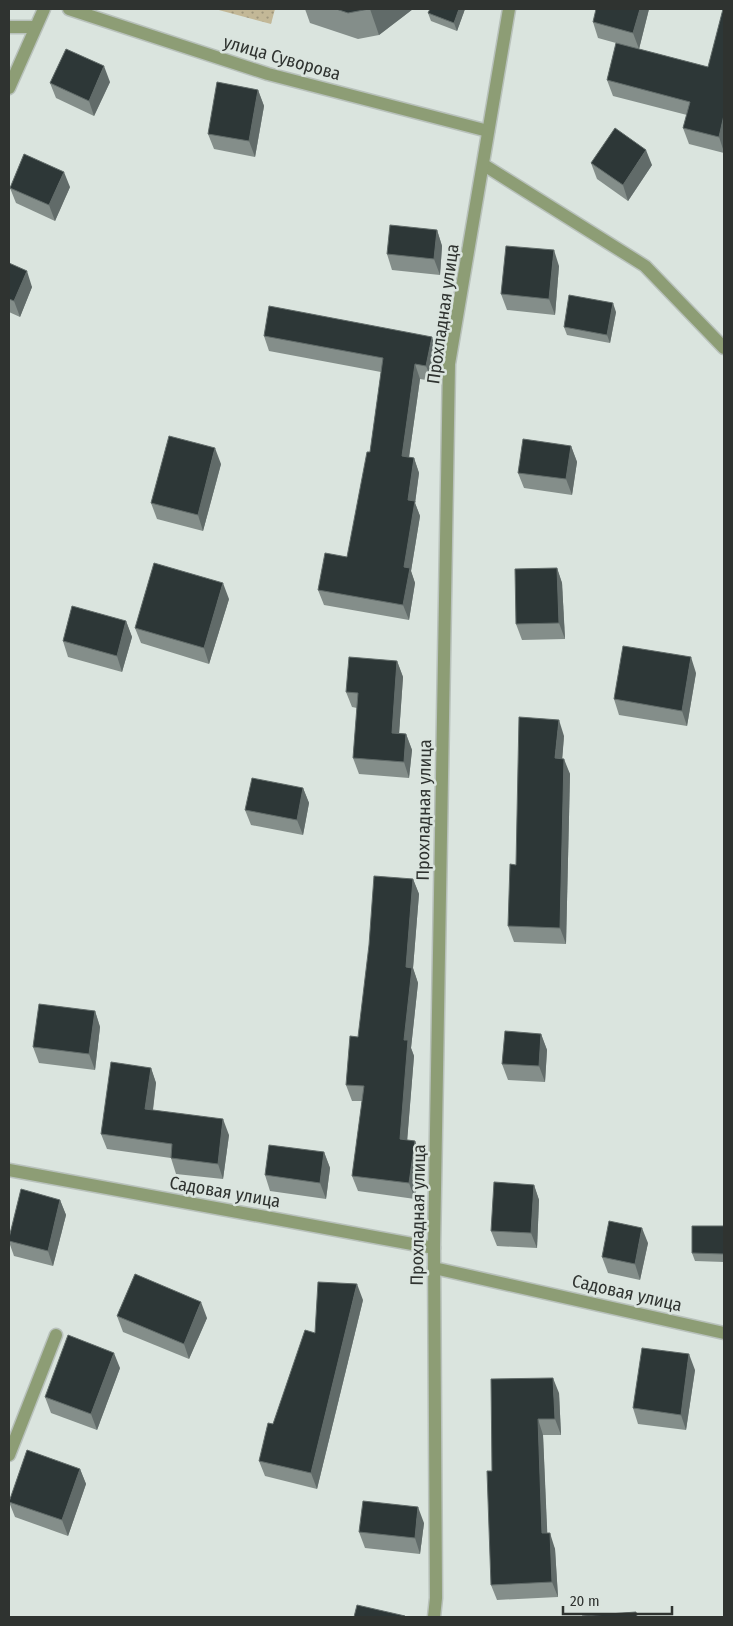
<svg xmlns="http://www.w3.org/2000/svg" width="733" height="1626" font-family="'Fira Sans Condensed',sans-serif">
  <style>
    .park { fill: url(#park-dots) }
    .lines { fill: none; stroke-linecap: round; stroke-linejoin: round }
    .street-casing { stroke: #b8c1bb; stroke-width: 15 }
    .street { stroke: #8d9d75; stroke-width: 12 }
    .wall { fill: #848e8a }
    .shaded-wall { fill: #616b69 }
    .building { fill: #2d3737; stroke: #616b69 }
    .labels { text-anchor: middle; stroke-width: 5; stroke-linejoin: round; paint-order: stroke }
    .street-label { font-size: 18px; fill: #2f3330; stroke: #dae4de }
  </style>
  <defs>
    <pattern id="park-dots" width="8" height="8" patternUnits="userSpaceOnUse" patternTransform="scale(1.25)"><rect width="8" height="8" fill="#c3b897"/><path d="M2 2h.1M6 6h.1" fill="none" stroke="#9f967c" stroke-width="1.8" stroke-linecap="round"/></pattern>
  </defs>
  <rect width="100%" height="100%" fill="#dae4de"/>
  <path class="park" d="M215,9H275L271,24Z"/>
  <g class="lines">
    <defs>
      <g id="street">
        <path d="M69,9L268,74L488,131"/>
        <path d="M9,27H35"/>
        <path d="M9,88L44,9"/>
        <path d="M484,165L645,266L724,348"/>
        <path d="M9,1170L434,1248"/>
        <path d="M434,1268L724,1333"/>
        <path d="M9,1455L56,1335"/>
        <path d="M434,1617L436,1598L434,1248L449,364L509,9"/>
      </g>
    </defs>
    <use href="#street" class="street-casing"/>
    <use href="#street" class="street"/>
  </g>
  <g class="wall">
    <path d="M305,9H413L379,35L358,39L310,23Z"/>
    <path d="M430,9H465L457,31L431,21L428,13Z"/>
    <path d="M649,9L639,49L708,67L724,9V153L689,144L683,128L687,115L613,96L607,80L616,43L598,38L593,22Z"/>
    <path d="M110,82L94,116L56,98L50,83Z"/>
    <path d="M258,90L264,106L255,157L214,149L208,134Z"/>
    <path d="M591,163L652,165L628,201L597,179Z"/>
    <path d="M70,187L55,221L16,203L10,188Z"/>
    <path d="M437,230L442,246L440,275L392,270L387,254Z"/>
    <path d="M9,263L32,287L20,317L9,312Z"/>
    <path d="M559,266L555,315L507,310L501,294Z"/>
    <path d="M616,312L610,343L567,335L564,327Z"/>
    <path d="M264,336L437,352L432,381L420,379L409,457L414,458L419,473L415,503L420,516L411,571L415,583L409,620L324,605L318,590L347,557L370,452L381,372L269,351Z"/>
    <path d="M571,446L577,462L572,495L524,488L518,473Z"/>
    <path d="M221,464L203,531L157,519L151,503Z"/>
    <path d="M557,568L562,583L565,639L522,640L516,624Z"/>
    <path d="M229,599L209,664L141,643L135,628Z"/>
    <path d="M126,621L132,637L122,672L68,657L63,641Z"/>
    <path d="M397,661L403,677L399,733L406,734L412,750L409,778L359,774L353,758L357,708L352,707L346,692Z"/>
    <path d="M696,673L687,726L619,715L614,699Z"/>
    <path d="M564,736L562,759L570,774L566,944L514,942L508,926L516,865Z"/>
    <path d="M303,788L309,803L303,835L251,825L245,810Z"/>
    <path d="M413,879L419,894L413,968L418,983L411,1048L414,1056L407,1140L415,1141L421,1157L415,1199L358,1191L352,1176L362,1101H352L346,1085Z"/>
    <path d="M95,1011L100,1027L95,1070L39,1063L33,1047Z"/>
    <path d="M541,1034L547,1050L545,1082L508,1080L502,1064Z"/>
    <path d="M151,1068L156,1083L153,1110L229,1135L223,1179L176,1174L171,1158L107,1149L101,1134Z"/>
    <path d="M324,1152L330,1168L326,1199L270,1191L265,1175Z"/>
    <path d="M534,1185L539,1200L537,1248L497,1246L491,1231Z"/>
    <path d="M60,1200L66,1215L53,1266L14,1256L9,1242V1238Z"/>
    <path d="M724,1226V1262L695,1261L692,1253Z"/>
    <path d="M648,1243L640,1280L608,1273L602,1257Z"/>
    <path d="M363,1300L317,1489L265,1476L259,1461L273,1424L315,1333Z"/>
    <path d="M117,1316L207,1318L189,1359L123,1332Z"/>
    <path d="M120,1368L97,1430L51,1413L45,1397Z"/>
    <path d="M695,1370L686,1430L638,1424L633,1408Z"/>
    <path d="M559,1393L561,1435H543L547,1533L555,1549L558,1597L497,1600L491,1585L492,1471Z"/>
    <path d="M80,1469L86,1484L68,1536L15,1517L9,1502Z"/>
    <path d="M424,1523L420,1554L365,1548L359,1532Z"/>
  </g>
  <g class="shaded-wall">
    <path d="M370,9H413L379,35Z"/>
    <path d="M459,9H465L457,31L454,23Z"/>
    <path d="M640,9H649L639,49L633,33Z"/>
    <path d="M104,66L110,82L94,116L89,101Z"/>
    <path d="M258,90L264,106L255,157L249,141Z"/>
    <path d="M724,115V152L719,137Z"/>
    <path d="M646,150L652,165L628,201L623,185Z"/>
    <path d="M64,172L70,187L55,221L49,205Z"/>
    <path d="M437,230L442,246L440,275L434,259Z"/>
    <path d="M554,250L559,266L555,315L549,299Z"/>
    <path d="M27,271L32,287L20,317L14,301Z"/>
    <path d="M613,303L616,312L610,343L607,335Z"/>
    <path d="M432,337L437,352L432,381L426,366Z"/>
    <path d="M415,364L420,379L407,471L402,456Z"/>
    <path d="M571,446L577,462L572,495L566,479Z"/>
    <path d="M215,448L221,464L203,531L198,515Z"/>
    <path d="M414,458L419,473L415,503L420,516L411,571L415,583L409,620L403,605L404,567L408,500Z"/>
    <path d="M557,568L562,583L565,639L559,623Z"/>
    <path d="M223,583L229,599L209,664L204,648Z"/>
    <path d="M126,621L132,637L122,672L117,656Z"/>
    <path d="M691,657L696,673L687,726L682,711Z"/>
    <path d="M397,661L403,677L398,749L392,733Z"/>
    <path d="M559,720L564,736L561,774L555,758Z"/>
    <path d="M406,734L412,750L409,778L404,762Z"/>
    <path d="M564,759L570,774L566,944L560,928Z"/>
    <path d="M303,788L309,803L303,835L297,820Z"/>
    <path d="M413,879L419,894L413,968L418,983L411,1048L414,1056L406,1155L400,1139L404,1040L406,967Z"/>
    <path d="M95,1011L100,1027L95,1070L89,1054Z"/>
    <path d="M541,1034L547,1050L545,1082L539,1066Z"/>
    <path d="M151,1068L156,1083L151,1125L145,1109Z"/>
    <path d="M223,1119L229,1135L223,1179L218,1164Z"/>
    <path d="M415,1141L421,1157L415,1199L409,1183Z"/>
    <path d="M324,1152L330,1168L326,1199L320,1183Z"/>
    <path d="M534,1185L539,1200L537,1248L531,1233Z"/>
    <path d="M60,1200L66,1215L53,1266L48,1251Z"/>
    <path d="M642,1228L648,1243L640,1280L635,1264Z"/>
    <path d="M357,1284L363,1300L317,1489L311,1473Z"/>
    <path d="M201,1302L207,1318L189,1359L184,1344Z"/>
    <path d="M114,1353L120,1368L97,1430L91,1414Z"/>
    <path d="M689,1354L695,1370L686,1430L681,1415Z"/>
    <path d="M553,1378L559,1393L561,1435L555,1419Z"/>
    <path d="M538,1419L543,1435L548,1549L542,1533Z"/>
    <path d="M80,1469L86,1484L68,1536L62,1520Z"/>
    <path d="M418,1507L424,1523L420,1554L415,1538Z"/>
    <path d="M550,1533L555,1549L558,1597L552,1582Z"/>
  </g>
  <g class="building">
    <path d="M336,9H369L348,13Z"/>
    <path d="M430,9H459L454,23L428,13Z"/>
    <path d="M596,9H640L633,33L593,22Z"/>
    <path d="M723,9H724V115L719,137L683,128L690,102L607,80L616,43L708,67Z"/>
    <path d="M66,49L104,66L89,101L50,83Z"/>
    <path d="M217,82L258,90L249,141L208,134Z"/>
    <path d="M615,128L646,150L623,185L591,163Z"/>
    <path d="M24,154L64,172L49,205L10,188Z"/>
    <path d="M390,225L437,230L434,259L387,254Z"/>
    <path d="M506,246L554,250L549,299L501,294Z"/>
    <path d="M9,263L27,271L14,301L9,299Z"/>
    <path d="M569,295L613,303L607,335L564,327Z"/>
    <path d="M269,306L432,337L426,366L415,364L402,456L414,458L408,500L415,501L404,567L410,568L403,605L318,590L325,553L347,557L367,452H370L383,358L264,336Z"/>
    <path d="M169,436L215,448L198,515L151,503Z"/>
    <path d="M523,439L571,446L566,479L518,473Z"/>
    <path d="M154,563L223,583L204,648L135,628Z"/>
    <path d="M557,568L559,623L516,624L515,569Z"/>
    <path d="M72,606L126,621L117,656L63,641Z"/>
    <path d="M623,646L691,657L682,711L614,699Z"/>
    <path d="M349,657L397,661L392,733L406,734L404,762L353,758L358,693L346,692Z"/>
    <path d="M519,717L559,720L555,758L564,759L560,928L508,926L510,864L516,865Z"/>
    <path d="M252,778L303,788L297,820L245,810Z"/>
    <path d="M374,876L413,879L406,967L412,968L404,1040H408L400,1139L415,1141L409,1183L352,1176L364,1086L346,1085L350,1036L358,1037L369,945Z"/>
    <path d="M39,1004L95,1011L89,1054L33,1047Z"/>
    <path d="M505,1031L541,1034L539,1066L502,1064Z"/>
    <path d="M111,1062L151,1068L145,1109L223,1119L218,1164L171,1158L172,1144L101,1134Z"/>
    <path d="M269,1145L324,1152L320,1183L265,1175Z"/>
    <path d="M494,1182L534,1185L531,1233L491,1231Z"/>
    <path d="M21,1189L60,1200L48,1251L9,1241V1238Z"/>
    <path d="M609,1221L642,1228L635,1264L602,1257Z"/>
    <path d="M692,1226H724V1254L692,1253Z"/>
    <path d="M135,1274L201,1302L184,1344L117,1316Z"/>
    <path d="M318,1282L357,1284L311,1473L259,1461L268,1423L273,1424L305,1330L315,1333Z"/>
    <path d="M68,1335L114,1353L91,1414L45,1397Z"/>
    <path d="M642,1348L689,1354L681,1415L633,1408Z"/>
    <path d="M553,1378L555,1419H538L542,1533H550L552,1582L491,1585L487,1471H492L491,1379Z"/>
    <path d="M27,1450L80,1469L62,1520L9,1502Z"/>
    <path d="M363,1501L418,1507L415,1538L359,1532Z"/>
    <path d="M357,1605L405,1616L404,1617H354Z"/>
    <path d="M636,1612L637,1617H583L582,1616Z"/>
  </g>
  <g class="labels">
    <g class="street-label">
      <text transform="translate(282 58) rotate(16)" y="6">улица Суворова</text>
      <text transform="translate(443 314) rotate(-82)" y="6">Прохладная улица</text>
      <text transform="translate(424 810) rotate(-89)" y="6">Прохладная улица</text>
      <text transform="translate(225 1192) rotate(10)" y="6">Садовая улица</text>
      <text transform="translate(418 1215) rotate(-89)" y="6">Прохладная улица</text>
      <text transform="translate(627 1293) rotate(13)" y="6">Садовая улица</text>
    </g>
  </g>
  <rect width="733" height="1626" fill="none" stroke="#2f3330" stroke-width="20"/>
  <path d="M563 1606v8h109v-8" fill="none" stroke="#2f3330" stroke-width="2.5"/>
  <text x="570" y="1606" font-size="15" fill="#2f3330" stroke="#dae4de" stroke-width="4" paint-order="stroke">20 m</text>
</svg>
